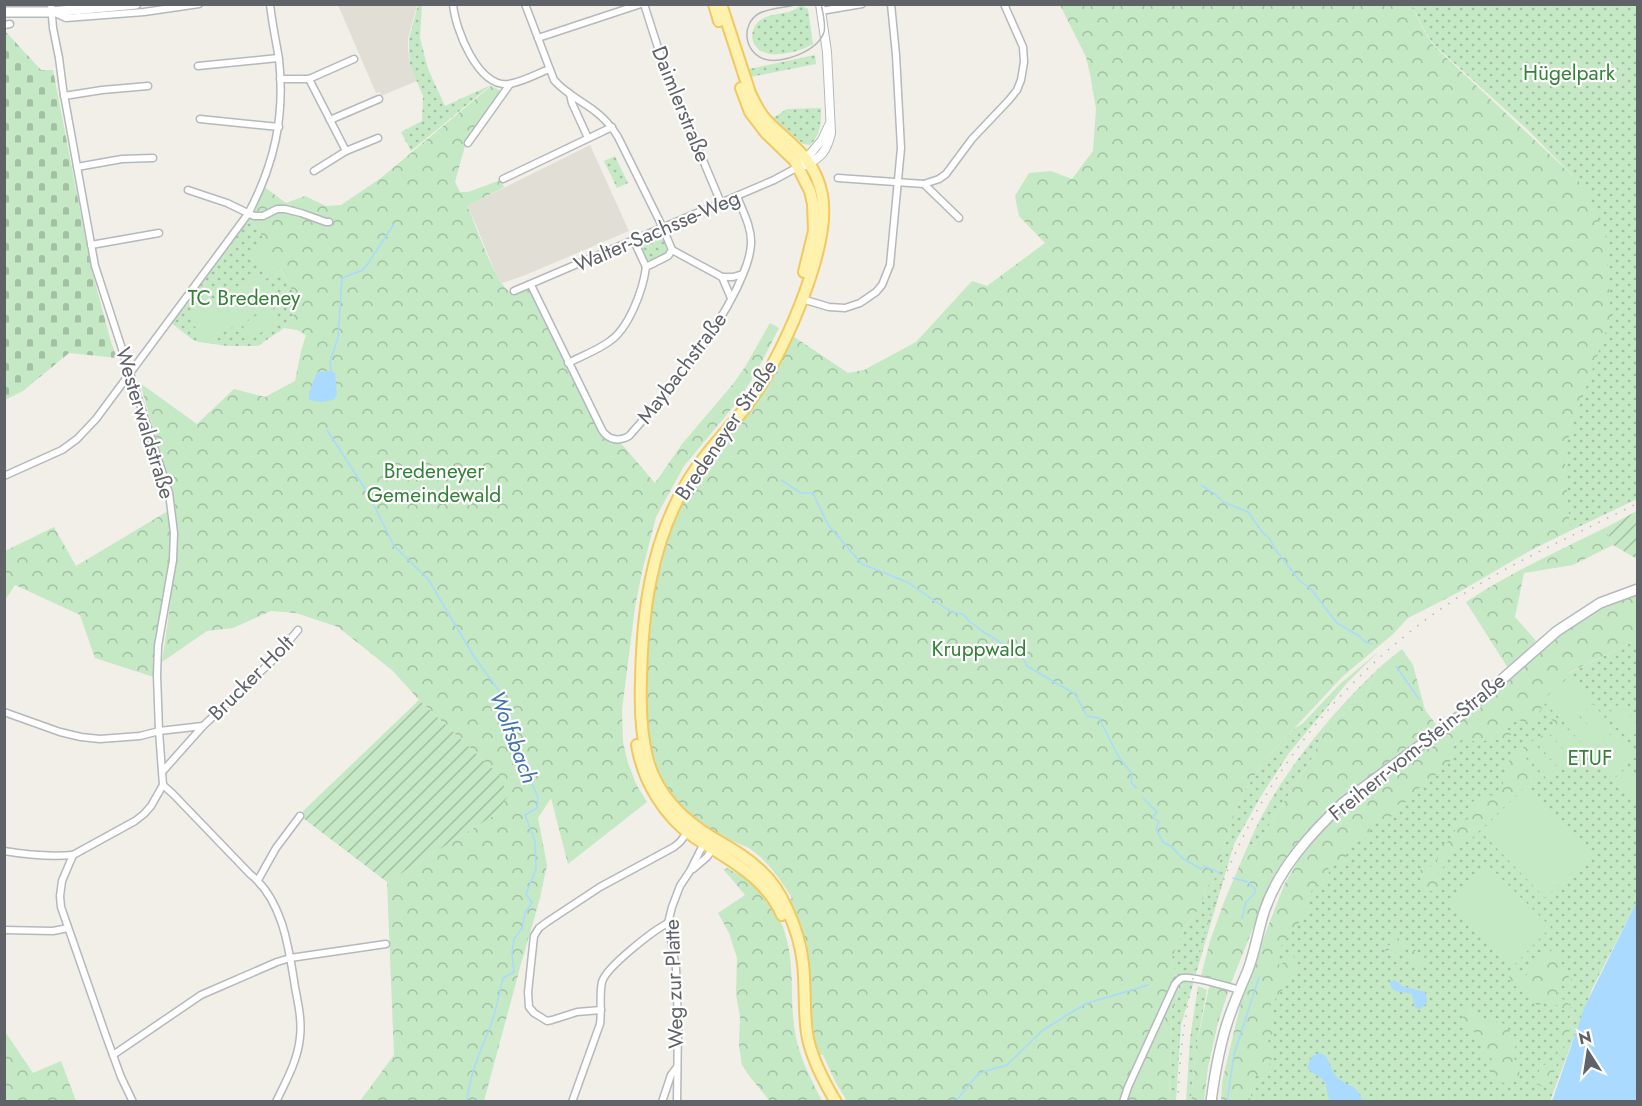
<svg xmlns="http://www.w3.org/2000/svg" width="1642" height="1106" font-family="Jost,sans-serif">
  <style>
    .education { fill: #e1ded6 }
    .grass { fill: url(#grass-dots) }
    .forest { fill: url(#forest-crowns) }
    .cemetery { fill: url(#cemetery-stones) }
    .garden { fill: url(#garden-furrows) }
    .pitch { fill: #c5e8c5 }
    .water { fill: #aadaff }
    .lines { fill: none; stroke-linecap: round; stroke-linejoin: round }
    .stream { stroke: #aadaff; stroke-width: 1.5 }
    .minor-casing { stroke: #b5b8bc; stroke-width: 9 }
    .tertiary-casing { stroke: #b5b8bc; stroke-width: 10 }
    .secondary-casing { stroke: #b6babf; stroke-width: 12 }
    .primary-casing { stroke: #f2c960; stroke-width: 14 }
    .minor { stroke: #fff; stroke-width: 6 }
    .tertiary { stroke: #fff; stroke-width: 8 }
    .secondary { stroke: #fff; stroke-width: 9 }
    .primary { stroke: #fff2af; stroke-width: 10 }
    .tram { stroke: #b6b7b8; stroke-width: 1.5 }
    .rail { stroke: #b6b7b8; stroke-width: 1.5; stroke-dasharray: 1.5 8; stroke-linecap: butt }
    .labels { text-anchor: middle; stroke-width: 4.5; stroke-linejoin: round; paint-order: stroke }
    .park-label { font-size: 21px; fill: #348238; stroke: #fff }
    .street-label { font-size: 21px; fill: #5f6368; stroke: #fff }
    .water-label { font-size: 22px; font-style: italic; fill: #4174aa; stroke: #fff }
  </style>
  <defs>
    <pattern id="grass-dots" width="8" height="8" patternUnits="userSpaceOnUse" patternTransform="scale(1.5)"><rect width="8" height="8" fill="#c5e8c5"/><path d="M2 2h.1M6 6h.1" fill="none" stroke="#a3c0a4" stroke-width="1.8" stroke-linecap="round"/></pattern>
    <pattern id="forest-crowns" width="20" height="18" patternUnits="userSpaceOnUse" patternTransform="scale(1.5)"><rect width="20" height="18" fill="#c5e8c5"/><path d="M2 6a3 3 0 1 1 6 0M12 15a3 3 0 1 1 6 0" fill="none" stroke="#a3c0a4"/></pattern>
    <pattern id="cemetery-stones" width="16" height="16" patternUnits="userSpaceOnUse" patternTransform="scale(1.5)"><rect width="16" height="16" fill="#c5e8c5"/><path d="M2 7V4a2 2 0 0 1 4 0v3zM10 15v-3a2 2 0 0 1 4 0v3z" fill="#a3c0a4"/></pattern>
    <pattern id="garden-furrows" width="10" height="10" patternUnits="userSpaceOnUse" patternTransform="scale(1.5)"><rect width="10" height="10" fill="#c5e8c5"/><path d="M-1 1l2-2M0 10L10 0M9 11l2-2" fill="none" stroke="#a3c0a4"/></pattern>
  </defs>
  <rect width="100%" height="100%" fill="#f1efe8"/>
  <g class="education">
    <path d="M338,5H417L408,39V49L410,65L417,81L381,96L380,92L376,93Z"/>
    <path d="M590,145L629,231L523,276L502,283L497,277L474,220L467,206Z"/>
  </g>
  <g class="grass">
    <path d="M418,5H422L420,38L428,69L445,106L491,85L411,151L401,132L422,121L423,96L410,65L409,50V39Z"/>
    <path d="M801,5L808,9L813,44C798,53 760,63 753,41C751,34 753,28 757,23C768,11 789,17 801,5Z"/>
    <path d="M1412,5H1637V499L1570,531L1563,450L1585,188L1528,130L1433,44L1422,26Z"/>
    <path d="M815,55L816,64L750,77L749,69Z"/>
    <path d="M821,108C821,122 821,135 810,145L803,144L773,118L787,109Z"/>
    <path d="M615,156L628,183L617,188L604,161Z"/>
    <path d="M248,215L266,242L296,297L295,313L284,328L258,346H228L199,342L193,340L170,322Z"/>
    <path d="M663,234C665,238 668,244 668,248C668,256 651,264 645,259C642,256 640,249 639,245Z"/>
    <path d="M1637,640V901L1592,989L1550,1101L1250,1102C1254,1077 1255,1038 1264,1016C1270,1002 1282,990 1292,977L1269,954L1315,879L1434,760L1477,728L1542,686Z"/>
    <path d="M1378,652L1347,683L1289,753L1261,796L1234,844L1181,1025L1176,1101L1169,1102L1172,1017L1179,988L1171,960L1184,929L1201,906L1207,884L1212,887L1231,823L1244,792L1264,761L1295,728L1303,723L1340,684Z"/>
    <path d="M1381,666L1366,691L1342,715L1326,724L1314,755L1264,833L1238,869C1246,851 1253,832 1263,814C1293,759 1335,710 1381,666Z"/>
    <path d="M1198,986L1207,990L1196,1047L1191,1101L1186,1102L1190,1039Z"/>
  </g>
  <g class="forest">
    <path d="M1060,5H1412L1422,27L1433,45L1586,188L1606,238L1611,317L1564,450L1570,531L1533,549L1459,592L1408,618L1392,635L1342,677L1264,761L1244,792L1231,823L1212,887L1207,884L1201,906L1184,929L1171,960L1179,988L1172,1017L1169,1101H847L836,1083L823,1055H817L811,1034L787,902L792,898C780,879 767,859 747,847C743,845 738,844 734,842C710,831 683,811 667,789C645,759 645,715 646,679C647,664 647,649 648,634C649,616 654,598 657,580C665,547 674,516 691,486C700,471 712,456 723,442C732,432 743,422 751,411C768,388 780,362 793,336L848,373L864,370L916,342L972,281L987,286L1045,243L1019,216L1015,196L1029,173L1051,171L1072,179L1093,151L1096,109L1090,74L1086,57Z"/>
    <path d="M491,86L503,92L466,142L455,182L460,192H468L501,180L504,187L467,206C476,224 494,282 509,291C515,294 525,288 531,286L601,430L619,441L655,483L682,444L733,384L745,367L770,323L779,328L756,373L738,401L684,466L656,517L642,572L635,607L622,710L623,742L628,763L636,784L647,802L568,864L551,798L538,818L547,865L540,898L521,964L484,1101H360L394,1055L387,882L496,814L501,777L419,700L393,671L338,627L296,613L271,611L233,628L207,631L162,662L171,599L161,636L160,679L95,658L80,615L15,585L5,600V551L54,527L76,566L173,508L172,492L159,451L140,383L197,424L234,389L265,397L295,381L301,351L306,335L297,330L284,328L295,313L296,297L266,242L248,215L263,186L286,203L305,196L326,206L341,205L381,178Z"/>
    <path d="M1605,528L1613,545L1573,565L1524,573L1515,617L1536,641L1508,668L1466,602C1509,573 1558,551 1605,528Z"/>
    <path d="M1637,594V640L1568,673L1570,676L1543,700V703L1560,721L1523,755L1539,773L1470,840C1458,842 1456,850 1447,855L1445,865L1436,876L1440,884L1438,892L1419,889L1417,885L1423,876L1420,870L1437,864V857L1441,845C1456,839 1452,836 1457,824L1468,819C1468,816 1467,811 1468,808C1471,799 1487,793 1494,796L1503,785C1502,779 1504,776 1508,771L1507,766L1511,757H1516C1521,747 1529,743 1538,738C1544,735 1549,728 1553,724V721L1541,708L1536,719L1531,724L1522,723L1520,720L1510,724L1507,729L1512,733L1508,740C1494,739 1474,744 1463,739L1452,746L1454,756C1448,765 1438,773 1430,780C1420,788 1411,791 1405,803L1396,805L1398,809L1396,813C1391,816 1388,820 1382,823L1380,822L1382,817L1380,816C1369,824 1371,827 1367,838C1352,837 1347,849 1345,862L1340,865L1333,863L1328,869L1330,878L1327,882C1320,883 1314,886 1311,892C1309,897 1310,902 1308,907C1300,923 1289,937 1277,951L1275,959L1280,965L1293,955L1298,969L1295,972L1289,973L1292,977L1268,1009L1273,1013L1270,1021L1278,1027C1270,1037 1262,1043 1275,1052L1269,1064L1276,1070L1254,1076L1250,1101L1221,1102L1222,1082L1245,985L1285,883L1306,848L1351,801L1559,634L1611,602Z"/>
    <path d="M1402,649L1413,665L1425,710L1438,727L1338,800L1297,843L1271,883L1231,983L1218,1023L1208,1067L1204,1101L1191,1102L1196,1047L1211,978L1201,976L1210,941L1224,902L1238,869L1264,833L1314,755L1326,724L1342,715L1366,691L1381,666Z"/>
    <path d="M727,868C737,874 750,879 758,887C765,893 770,901 774,909C800,952 787,992 796,1038C801,1061 812,1081 822,1101H770L750,1077L742,1065L739,1046L740,1016L736,995L737,958L729,933L718,913L745,895L724,870Z"/>
    <path d="M1394,937C1408,940 1416,952 1428,960L1418,967L1416,961L1413,960L1409,962L1408,949L1403,947L1398,954L1389,949L1387,953L1385,950L1387,946L1391,944Z"/>
    <path d="M1554,949L1558,950L1564,957L1558,963L1561,969L1572,980L1571,983L1566,984L1562,982L1557,996L1566,1001L1576,1013L1553,1075L1550,1078L1544,1087L1536,1084L1540,1067L1552,1061L1557,1055L1564,1025L1569,1020L1570,1015L1552,1002L1549,1004L1545,1002L1537,1006L1525,987L1523,985L1518,987L1513,985L1509,979L1510,975L1517,971L1525,977L1540,957Z"/>
    <path d="M1472,1007L1484,1022C1507,1019 1506,1026 1516,1043L1513,1056L1518,1065L1520,1076L1517,1080C1507,1083 1500,1085 1491,1078C1490,1071 1493,1064 1491,1057L1486,1058L1484,1056C1482,1045 1480,1038 1472,1030L1468,1034C1457,1025 1463,1019 1467,1008Z"/>
    <path d="M4,1030L33,1073L61,1061L76,1101H5Z"/>
  </g>
  <path class="cemetery" d="M5,31L41,70H53L91,267L111,342L117,358L69,353L23,391L5,400Z"/>
  <g class="garden">
    <path d="M1637,511V559L1613,545L1605,528Z"/>
    <path d="M419,700L501,777L507,797L496,814L387,882L299,815Z"/>
  </g>
  <g class="pitch">
    <path d="M266,242L281,270L266,279L251,250Z"/>
    <path d="M260,274L276,303L204,343L189,316L193,310Z"/>
    <path d="M273,308L281,322L249,339L242,324Z"/>
    <path d="M1570,676L1592,701L1580,712L1557,688Z"/>
    <path d="M1556,688L1579,713L1566,725L1543,700Z"/>
    <path d="M1593,704L1615,729L1590,752L1568,728L1579,717L1590,727L1580,716Z"/>
    <path d="M1619,704L1637,724V732L1629,740L1606,715Z"/>
    <path d="M1560,722L1581,745L1570,756L1549,733Z"/>
    <path d="M1616,730L1637,753V756L1626,766L1603,741Z"/>
    <path d="M1548,733L1569,756L1558,767L1537,744Z"/>
    <path d="M1603,742L1625,767L1613,778L1591,753Z"/>
    <path d="M1536,745L1557,767L1546,778L1525,755Z"/>
    <path d="M1626,768L1637,780V802L1636,804L1614,779Z"/>
    <path d="M1529,787L1592,853L1545,898L1482,833Z"/>
    <path d="M1488,865L1551,927L1512,967L1449,904Z"/>
  </g>
  <g class="water">
    <path d="M331,371L335,373L337,395L333,400L321,402L309,400V393L317,372Z"/>
    <path d="M1637,901V1101H1552L1585,1006Z"/>
    <path d="M1395,980L1402,986L1425,992L1427,999V1003L1420,1009L1415,1008L1412,994C1403,991 1391,995 1390,982Z"/>
    <path d="M1319,1053L1326,1056C1330,1063 1331,1072 1338,1078C1351,1089 1354,1082 1363,1101C1356,1102 1332,1104 1329,1098C1326,1092 1328,1085 1322,1079C1317,1074 1311,1073 1307,1068L1312,1056Z"/>
  </g>
  <g class="lines">
    <g class="stream">
      <path d="M331,371L330,361L338,338L342,278L363,270L369,262L394,224"/>
      <path d="M327,430L369,495L394,546L428,579L473,655L499,691L506,729L538,797L537,808L525,815L535,841L536,869L526,894L532,903L525,913L522,928L514,939L512,953L514,972L503,978C499,995 496,1013 489,1029C480,1053 469,1075 467,1102"/>
      <path d="M781,480L801,493H813L828,525L862,564L907,582L951,612L963,614L969,621L982,631L1021,655L1027,666L1075,694L1087,716L1099,718L1118,756L1132,774L1131,782L1136,788"/>
      <path d="M1201,485L1215,494L1223,502L1248,512L1263,533L1270,539L1275,549L1300,581L1310,588L1337,623L1359,636L1364,641L1372,644"/>
      <path d="M1396,666L1419,699"/>
      <path d="M1143,798L1157,812L1153,817L1159,822L1156,829L1163,842L1172,847L1182,858L1201,869L1204,866L1220,873"/>
      <path d="M1233,878L1248,882L1255,889V893L1246,902L1242,918"/>
      <path d="M955,1102L979,1073L1007,1065L1043,1030L1085,1004L1148,985"/>
      <path d="M1227,1102L1234,1055L1259,977"/>
    </g>
    <defs>
      <g id="minor">
        <path d="M51,4L53,28L59,58L63,89L95,266L169,493L174,533L173,560L158,646L157,675L159,731L163,785L173,794L250,874C283,900 289,949 295,987C298,1003 302,1020 300,1037C298,1060 286,1081 276,1102"/>
        <path d="M453,4C455,29 478,88 509,84C522,82 537,74 549,69"/>
        <path d="M525,4L554,80C566,94 582,101 596,112C605,119 612,127 618,137L663,228L672,250L668,256L646,267L634,241"/>
        <path d="M644,4L660,54L681,108L721,203"/>
        <path d="M821,11L862,4"/>
        <path d="M55,13L66,18L144,12L199,4"/>
        <path d="M4,25L10,24"/>
        <path d="M538,38L641,4"/>
        <path d="M198,66L278,58"/>
        <path d="M280,79H309L354,59"/>
        <path d="M309,79L346,151"/>
        <path d="M570,94L572,103L588,138"/>
        <path d="M64,96L102,90L148,86"/>
        <path d="M200,119L279,127"/>
        <path d="M330,120L379,99"/>
        <path d="M468,143L510,84"/>
        <path d="M77,167L122,159L153,158"/>
        <path d="M314,171L346,151L378,138"/>
        <path d="M838,178L924,184L939,179L946,174L972,139L1009,100L1017,90L1021,80L1024,62L1023,47L1004,4"/>
        <path d="M503,179L612,127"/>
        <path d="M924,184L959,218"/>
        <path d="M188,190L227,203L254,216H263L277,209H285L301,213L326,222H329"/>
        <path d="M91,245L159,233"/>
        <path d="M672,250L722,277H733L743,274"/>
        <path d="M722,277L731,298"/>
        <path d="M531,285L602,430C608,440 619,442 629,436C669,391 710,343 737,288C743,274 750,260 751,244C752,228 743,212 737,196"/>
        <path d="M514,291L774,180L798,167"/>
        <path d="M802,299L829,307L845,308L860,303L876,292L882,285L890,265L901,148L896,55L891,4"/>
        <path d="M568,363C582,356 598,350 610,341C629,328 643,290 646,267"/>
        <path d="M4,476L62,450L77,439L96,419L248,214C275,163 285,116 279,59C276,41 272,23 270,4"/>
        <path d="M4,712L60,732L81,737L100,739L140,736L159,731L203,726"/>
        <path d="M163,771L203,726L274,659L298,630"/>
        <path d="M4,851C28,855 49,857 73,855"/>
        <path d="M693,869L707,857L713,848"/>
        <path d="M258,880L276,848L300,816"/>
        <path d="M4,930L53,931L68,928"/>
        <path d="M601,1010L577,1012L552,1020L547,1021L534,1013L529,1007L528,992L534,936L539,928L547,922L600,887L674,847L680,842L689,830"/>
        <path d="M113,1055L201,995L277,962L290,958L386,944"/>
        <path d="M133,1102L121,1077L106,1036L61,907L60,896L62,881L73,855L135,821L144,814L151,806L163,785"/>
        <path d="M572,1102L600,1024C602,1010 599,996 602,982C606,967 654,930 668,923"/>
        <path d="M662,1102L671,1075L677,1067"/>
        <path d="M677,1102L678,1023L676,968L668,923L672,907L680,886L690,871L705,841"/>
        <path d="M1123,1102L1128,1087L1175,984C1177,982 1179,979 1182,978C1191,975 1229,987 1240,990"/>
      </g>
      <g id="tertiary">
        <path d="M804,161L822,140L829,125"/>
        <path d="M805,165C822,158 827,150 831,133L827,52L820,4"/>
      </g>
      <g id="secondary">
        <path d="M4,12H51L136,4"/>
        <path d="M1211,1102C1215,1071 1220,1041 1231,1012C1236,998 1242,984 1248,970C1255,951 1258,931 1264,912C1278,869 1312,832 1344,802L1465,712L1557,631L1600,603L1638,589"/>
      </g>
      <g id="primary">
        <path d="M714,4L719,21"/>
        <path d="M721,4L750,93C755,104 760,114 768,122C792,146 815,158 822,195C832,248 779,365 745,408C725,434 701,457 685,486C651,544 642,614 641,681C640,707 641,735 648,761C658,796 683,820 713,838C730,848 747,857 761,871C772,881 781,895 787,909C795,926 801,944 803,964C806,989 803,1014 808,1039C813,1061 824,1082 836,1102"/>
        <path d="M741,88L750,112L766,133L795,161L810,191L813,204L814,231L804,272"/>
        <path d="M637,745C643,781 664,816 694,837C727,859 765,876 782,915"/>
      </g>
    </defs>
    <use href="#minor" class="minor-casing"/>
    <use href="#tertiary" class="tertiary-casing"/>
    <use href="#secondary" class="secondary-casing"/>
    <use href="#primary" class="primary-casing"/>
    <use href="#minor" class="minor"/>
    <use href="#tertiary" class="tertiary"/>
    <use href="#secondary" class="secondary"/>
    <use href="#primary" class="primary"/>
    <path class="tram" d="M799,4C786,8 770,7 758,14C741,25 744,52 764,59C781,65 818,51 824,32C826,24 823,13 821,4"/>
    <path class="rail" d="M1178,1102C1183,896 1284,711 1457,598C1514,561 1577,534 1638,503"/>
  </g>
  <g class="labels">
    <g class="park-label">
      <text x="1569" y="80">Hügelpark</text>
      <text x="244" y="305">TC Bredeney</text>
      <text x="434" y="478">Bredeneyer<tspan x="434" dy="24">Gemeindewald</tspan></text>
      <text x="979" y="656">Kruppwald</text>
      <text x="1590" y="765">ETUF</text>
    </g>
    <g class="street-label">
      <text transform="translate(681 104) rotate(68)" y="7">Daimlerstraße</text>
      <text transform="translate(657 231) rotate(-23)" y="7">Walter-Sachsse-Weg</text>
      <text transform="translate(682 368) rotate(-53)" y="7">Maybachstraße</text>
      <text transform="translate(145 423) rotate(73)" y="7">Westerwaldstraße</text>
      <text transform="translate(726 430) rotate(-56)" y="7">Bredeneyer Straße</text>
      <text transform="translate(251 678) rotate(-45)" y="7">Brucker Holt</text>
      <text transform="translate(1417 747) rotate(-39)" y="7">Freiherr-vom-Stein-Straße</text>
      <text transform="translate(674 984) rotate(-92)" y="7">Weg zur Platte</text>
    </g>
    <g class="water-label">
      <text transform="translate(514 737) rotate(69)" y="8">Wolfsbach</text>
    </g>
  </g>
  <rect width="1642" height="1106" fill="none" stroke="#5f6368" stroke-width="12"/>
  <g transform="translate(1588 1052) rotate(348)" stroke="#ffffff" stroke-width="4.5" paint-order="stroke">
  <path d="M0-4.5L10 22L0 15L-10 22Z" fill="#5f6368"/>
  <text y="-9" font-size="16" font-weight="bold" text-anchor="middle" fill="#5f6368">N</text>
  </g>
</svg>
